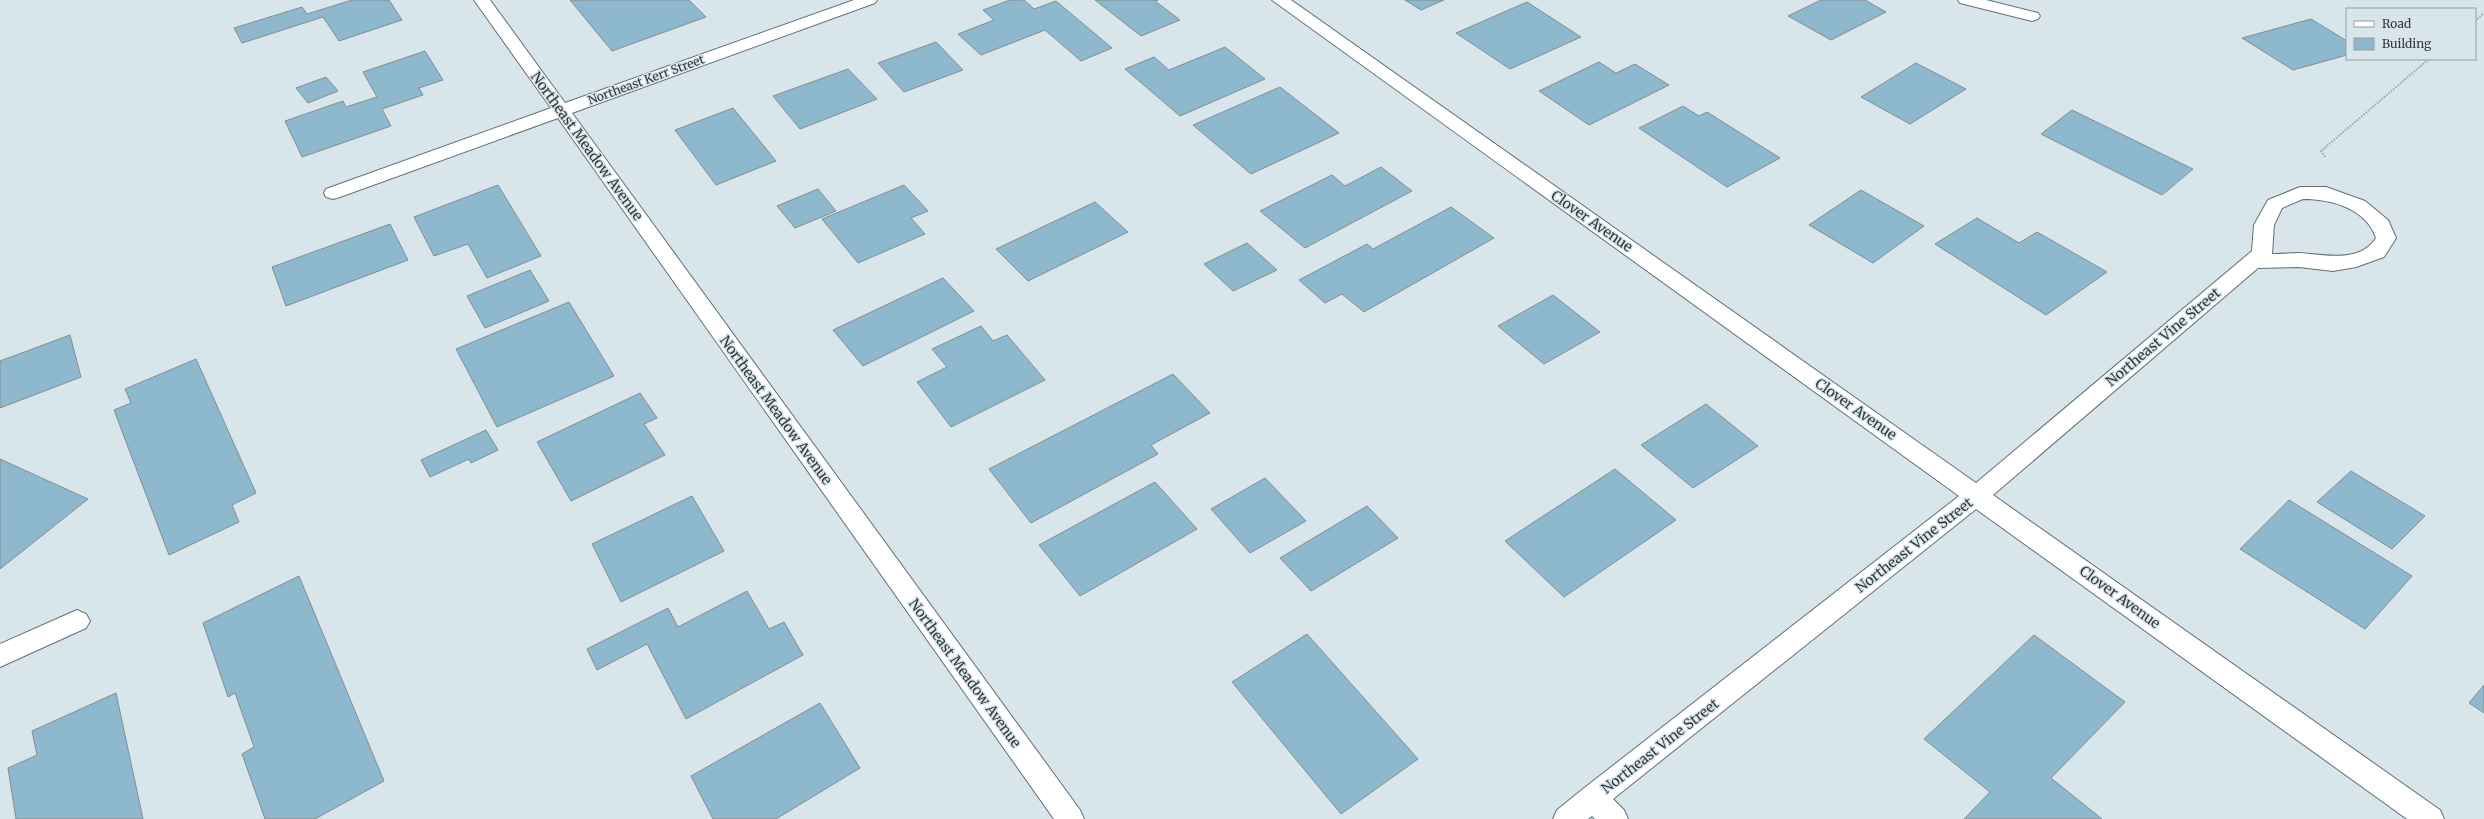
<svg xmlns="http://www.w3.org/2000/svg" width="2484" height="819" font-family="Merriweather,serif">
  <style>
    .building { fill: #8db8cd; stroke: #828e94 }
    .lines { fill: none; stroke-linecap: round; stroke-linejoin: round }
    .minor-casing { stroke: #646f75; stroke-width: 2 }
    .path { stroke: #99a3a8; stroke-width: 2; stroke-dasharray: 1.5 1.5; stroke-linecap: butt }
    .minor { fill: #fff; fill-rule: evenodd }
    .labels { text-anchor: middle; stroke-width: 3; stroke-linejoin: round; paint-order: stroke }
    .far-street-label { font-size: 12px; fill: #32373a; stroke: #d8e5eb }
    .street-label { font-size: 14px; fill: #32373a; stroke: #d8e5eb }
  </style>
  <rect width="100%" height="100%" fill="#d8e5eb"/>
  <g class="building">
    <path d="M352,0H389L402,20L339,41L323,17L242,43L234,28L302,7L307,14Z"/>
    <path d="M570,0H689L706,17L612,51Z"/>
    <path d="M1010,0H1024L1034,9L1056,1L1112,48L1081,61L1045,30L981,55L958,34L994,20L983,10Z"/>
    <path d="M1095,0H1158L1155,1L1180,20L1141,36Z"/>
    <path d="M1405,0H1444L1421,10Z"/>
    <path d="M1821,0H1865L1886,12L1831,40L1788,16Z"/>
    <path d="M1527,2L1581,37L1510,69L1456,33Z"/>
    <path d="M2311,19L2347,41V55L2293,70L2242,38Z"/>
    <path d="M936,42L963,70L904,92L878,63Z"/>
    <path d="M1225,47L1265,79L1180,116L1125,69L1154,57L1169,70Z"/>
    <path d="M425,51L443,80L419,88L423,95L382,109L391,126L302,157L285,121L343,101L346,107L377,97L363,72Z"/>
    <path d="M1599,62L1616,73L1635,64L1669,85L1589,125L1539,91Z"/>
    <path d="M1916,63L1966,89L1910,124L1861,97Z"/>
    <path d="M848,69L877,99L800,129L773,96Z"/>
    <path d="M326,77L338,91L308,103L296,88Z"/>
    <path d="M1280,87L1339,133L1251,174L1193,125Z"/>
    <path d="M1683,106L1699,116L1707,112L1780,158L1727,187L1639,128Z"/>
    <path d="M733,108L776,161L716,185L675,130Z"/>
    <path d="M2072,110L2193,169L2162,195L2041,134Z"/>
    <path d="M1381,167L1412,191L1305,248L1260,211L1332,175L1345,186Z"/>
    <path d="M498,185L541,256L487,278L468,244L434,256L414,217Z"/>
    <path d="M904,185L928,211L911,218L925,234L858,263L822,219Z"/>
    <path d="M818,189L836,211L795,228L777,206Z"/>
    <path d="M1861,190L1924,226L1873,263L1809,225Z"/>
    <path d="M1095,202L1128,232L1028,281L996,249Z"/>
    <path d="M1451,207L1494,238L1364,312L1342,294L1325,303L1299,280L1367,244L1373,249Z"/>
    <path d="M1977,218L2019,243L2037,232L2107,272L2046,315L1935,244Z"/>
    <path d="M390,224L408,260L286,306L272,267Z"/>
    <path d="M1247,243L1277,270L1233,291L1204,264Z"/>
    <path d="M530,270L549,301L485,328L467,296Z"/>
    <path d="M943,278L974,311L863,366L833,330Z"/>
    <path d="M1553,295L1600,332L1544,364L1498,326Z"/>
    <path d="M569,302L614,376L497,427L456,349Z"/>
    <path d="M981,326L993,341L1007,335L1045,380L951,427L917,382L947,367L932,349Z"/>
    <path d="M70,335L81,377L0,408V361Z"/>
    <path d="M196,359L256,493L232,505L239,522L169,555L114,410L131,403L125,389Z"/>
    <path d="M1173,374L1210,413L1151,445L1158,454L1031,523L989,469Z"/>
    <path d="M640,393L657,418L644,424L665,455L571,501L537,442Z"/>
    <path d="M1706,404L1758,446L1693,488L1641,445Z"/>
    <path d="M486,430L498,450L471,463L469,459L430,477L421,460Z"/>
    <path d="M0,459L88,499L0,569Z"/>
    <path d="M1615,469L1676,520L1564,597L1505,541Z"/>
    <path d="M2351,471L2425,516L2392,549L2317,502Z"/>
    <path d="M1265,478L1306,521L1250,553L1211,509Z"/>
    <path d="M1155,482L1197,529L1080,596L1039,545Z"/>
    <path d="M692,496L724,551L621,602L592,544Z"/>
    <path d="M2289,500L2412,576L2365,629L2240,549Z"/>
    <path d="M1367,506L1398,538L1311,591L1280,558Z"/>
    <path d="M299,576L384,781L315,819H265L242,754L254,747L235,693L228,697L203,623Z"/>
    <path d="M747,591L769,629L784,622L803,655L686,719L647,644L597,670L587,649L668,608L678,627Z"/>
    <path d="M1307,634L1418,759L1341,814L1232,682Z"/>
    <path d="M2034,635L2125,702L2051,778L2102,819H1964L1990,792L1924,739Z"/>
    <path d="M2484,685V713L2469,703Z"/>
    <path d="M116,693L143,819H16L8,768L37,755L32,731Z"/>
    <path d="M820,703L860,768L776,819H713L691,776Z"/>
  </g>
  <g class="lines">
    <defs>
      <g id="minor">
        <path d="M474,0H490L565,103L854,0H877L875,3L572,113L1080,810L1084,819H1054L558,118L340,197L333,199L326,197L324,193L326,189L551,108Z"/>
        <path d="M1272,0H1291L1976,483L2252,251L2254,225L2268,200L2300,187H2326L2365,201L2388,220L2396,238L2384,257L2356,267L2333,271L2299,267L2258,268L1993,495L2440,810L2444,819H2407L1976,509L1613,799L1624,810L1628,819H1595L1592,816L1588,819H1553L1557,810L1583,789L1959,496ZM2303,199C2331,199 2366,208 2376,238C2360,263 2326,255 2300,253C2291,253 2281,254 2272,254L2274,225L2282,208Z"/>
        <path d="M1958,0H1986L2038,13L2040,16L2038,19L2032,21L1960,3Z"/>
        <path d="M77,610L86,614L90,621L86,628L0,667V644Z"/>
      </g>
    </defs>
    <use href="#minor" class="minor-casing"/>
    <g class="path">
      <path d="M2475,21L2484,13"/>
      <path d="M2325,157L2321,151L2429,59"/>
    </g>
    <use href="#minor" class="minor"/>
  </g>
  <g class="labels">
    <g class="far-street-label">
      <text transform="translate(646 80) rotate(-20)" y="4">Northeast Kerr Street</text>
    </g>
    <g class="street-label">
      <text transform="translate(587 146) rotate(54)" y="5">Northeast Meadow Avenue</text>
      <text transform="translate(1592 221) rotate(35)" y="5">Clover Avenue</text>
      <text transform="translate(2163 337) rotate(-40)" y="5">Northeast Vine Street</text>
      <text transform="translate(1856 409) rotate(35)" y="5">Clover Avenue</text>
      <text transform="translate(776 410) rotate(54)" y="5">Northeast Meadow Avenue</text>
      <text transform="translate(1914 545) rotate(-38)" y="5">Northeast Vine Street</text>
      <text transform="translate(2120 597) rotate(36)" y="5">Clover Avenue</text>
      <text transform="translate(965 673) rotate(54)" y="5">Northeast Meadow Avenue</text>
      <text transform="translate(1660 746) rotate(-38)" y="5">Northeast Vine Street</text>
    </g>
  </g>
  <rect x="2346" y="8" width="130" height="52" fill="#d8e5eb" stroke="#969fa4"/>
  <rect x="2354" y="21" width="20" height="6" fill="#ffffff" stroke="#969fa4"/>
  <text x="2382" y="28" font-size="12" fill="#32373a">Road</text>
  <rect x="2354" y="38" width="20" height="12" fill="#8db8cd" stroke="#969fa4"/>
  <text x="2382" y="48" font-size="12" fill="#32373a">Building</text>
</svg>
